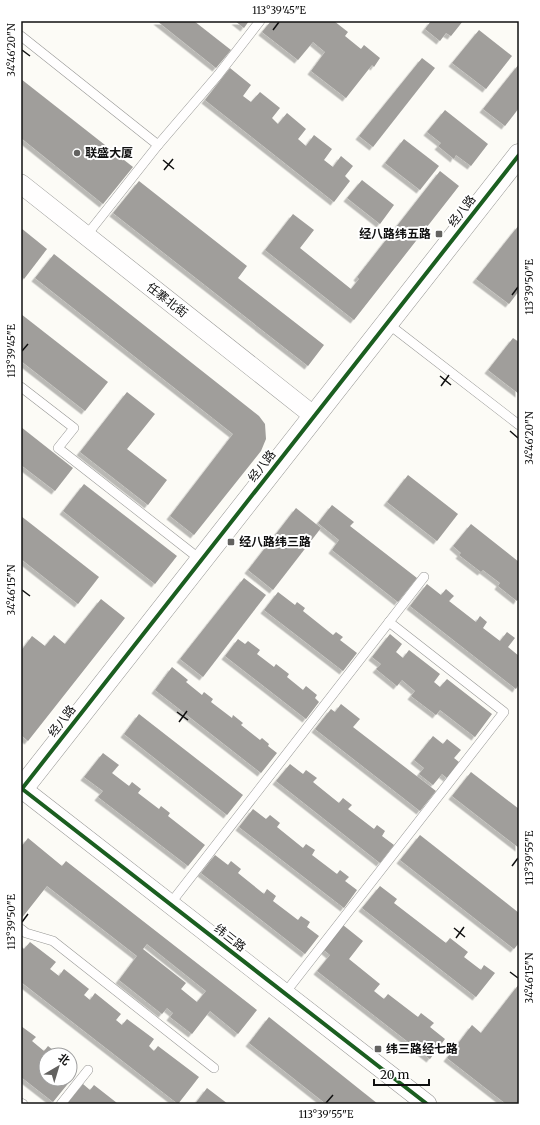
<svg xmlns="http://www.w3.org/2000/svg" width="540" height="1125" font-family="Merriweather,'Noto Sans SC',serif">
  <style>
    .building { fill: #a09e9b; fill-rule: evenodd; filter: url(#shadow) }
    .lines { fill: none; stroke-linecap: round; stroke-linejoin: round }
    .service-casing { stroke: #969694; stroke-width: 10 }
    .minor-casing { stroke: #969694; stroke-width: 20 }
    .tertiary-casing { stroke: #969694; stroke-width: 23 }
    .service { stroke: #fffefe; stroke-width: 9 }
    .minor { stroke: #fffefe; stroke-width: 19 }
    .tertiary { stroke: #fffefe; stroke-width: 22 }
    .cycleway-casing { stroke: #fff; stroke-width: 6 }
    .cycleway { stroke: #1b5e20; stroke-width: 4 }
    .ticks { fill: none; stroke: #101010; stroke-width: 1.5 }
    .poi-dot { fill: #636260; stroke: #fff; stroke-width: 1.5 }
    .labels { text-anchor: middle; stroke-width: 4; stroke-linejoin: round; paint-order: stroke }
    .poi-label { font-size: 12px; font-weight: bold; fill: #101010; stroke: #fff; text-anchor: start }
    .street-label { font-size: 12px; fill: #101010; stroke: #fff }
    .neatline { fill: none; stroke: #101010; stroke-width: 1.5 }
    .ticks-label { font-size: 10px; text-anchor: middle; fill: #101010 }
  </style>
  <defs>
    <filter id="shadow"><feDropShadow dx="-3.5" dy="3.5" stdDeviation="0" flood-color="#0004"/></filter>
  </defs>
  <rect width="100%" height="100%" fill="#fcfbf6"/>
  <g class="building">
    <path d="M157,21H194L231,50L216,68Z"/>
    <path d="M235,21H249L244,28Z"/>
    <path d="M271,21H334L348,32L345,36L361,49L364,45L380,58L374,67L372,65L346,98L311,71L325,52L313,42L298,60L262,32Z"/>
    <path d="M431,21H463L451,36L446,33L440,41L425,29Z"/>
    <path d="M479,30L512,56L486,89L452,63Z"/>
    <path d="M422,58L435,68L373,147L359,136Z"/>
    <path d="M519,64V108L505,126L483,109Z"/>
    <path d="M230,68L251,85L243,96L251,102L260,92L280,108L272,118L278,124L287,113L306,129L298,139L306,146L314,135L332,149L324,160L333,167L341,156L353,166L345,176L350,181L334,202L205,100Z"/>
    <path d="M21,79L133,167L103,204L21,138Z"/>
    <path d="M445,110L488,144L471,166L456,155L454,159L438,146L441,143L427,132Z"/>
    <path d="M404,139L439,166L420,190L385,163Z"/>
    <path d="M440,171L459,186L354,320L265,250L293,214L314,230L300,248L351,289L359,279L357,277Z"/>
    <path d="M362,180L394,205L380,224L347,198Z"/>
    <path d="M139,181L247,266L238,278L324,345L308,366L113,213Z"/>
    <path d="M519,225V291L509,304L476,279Z"/>
    <path d="M21,228L47,249L24,279L21,276Z"/>
    <path d="M54,254L259,416L265,424L266,439L261,451L194,535L170,516L233,434L35,278Z"/>
    <path d="M21,314L108,382L85,411L21,361Z"/>
    <path d="M513,338L519,342V394L488,370Z"/>
    <path d="M127,392L155,414L127,449L167,480L148,505L80,452Z"/>
    <path d="M21,427L73,468L55,491L21,465Z"/>
    <path d="M408,475L458,514L437,541L387,502Z"/>
    <path d="M84,484L177,556L155,584L63,511Z"/>
    <path d="M332,505L354,522L350,526L417,578L398,602L332,550L339,540L318,523Z"/>
    <path d="M296,508L321,528L273,590L248,570Z"/>
    <path d="M21,516L99,577L78,604L21,559Z"/>
    <path d="M471,524L519,562V598L517,601L498,586L500,583L483,570L481,572L459,555L461,553L453,546Z"/>
    <path d="M244,578L266,595L203,677L180,659Z"/>
    <path d="M427,584L441,595L446,589L454,596L449,601L476,622L480,616L487,622L483,628L500,641L507,632L515,638L508,647L519,656V684L516,689L410,606Z"/>
    <path d="M278,592L295,605L297,602L305,608L303,611L333,635L336,632L343,637L340,640L357,653L343,671L264,610Z"/>
    <path d="M101,599L125,618L28,741L21,735V651L32,636L45,646L54,635L65,644Z"/>
    <path d="M390,634L402,644L396,652L403,658L409,650L440,674L434,682L440,687L447,679L492,714L475,737L440,710L436,715L411,696L415,691L402,680L397,686L376,669L381,664L372,657Z"/>
    <path d="M238,639L245,644L248,641L260,650L257,654L274,667L276,664L289,674L287,677L303,690L306,686L317,695L315,698L319,702L306,719L225,656Z"/>
    <path d="M172,667L188,680L186,682L202,695L204,692L213,699L211,702L232,718L233,715L243,723L241,725L260,740L262,738L269,744L268,746L277,753L261,773L155,690Z"/>
    <path d="M341,704L360,719L353,727L436,791L420,811L315,729L331,709L335,712Z"/>
    <path d="M139,714L243,795L227,815L124,734Z"/>
    <path d="M433,736L443,744L447,739L461,750L454,758L459,762L447,778L442,774L433,785L419,774L424,768L414,760Z"/>
    <path d="M103,753L119,765L112,773L129,786L132,782L141,789L138,793L159,809L161,806L170,813L168,816L205,845L188,866L98,797L103,791L84,777Z"/>
    <path d="M290,764L303,774L306,770L317,778L313,782L339,803L343,798L352,805L348,809L374,829L377,825L385,831L382,836L394,845L380,863L276,781Z"/>
    <path d="M471,772L519,809V848L452,796Z"/>
    <path d="M253,809L266,819L270,815L280,823L277,827L303,848L306,844L315,850L312,855L337,874L340,870L349,877L345,881L357,890L344,908L239,827Z"/>
    <path d="M420,835L519,913V943L514,949L400,860Z"/>
    <path d="M28,838L62,866L66,861L257,1010L238,1034L210,1011L192,1034L170,1017L173,1013L167,1008L162,1014L119,980L137,956L47,886L21,919V847ZM147,944L206,991L197,1002L181,989L186,983L143,949Z"/>
    <path d="M215,855L228,865L231,861L241,869L238,873L264,894L267,889L276,896L273,901L298,920L301,916L310,922L307,927L319,936L305,954L201,873Z"/>
    <path d="M380,886L397,899L394,903L446,943L450,938L468,952L464,957L481,970L484,965L495,973L476,997L362,908Z"/>
    <path d="M343,925L363,941L349,959L380,984L374,991L384,999L388,994L418,1017L421,1013L434,1023L430,1027L445,1039L430,1059L317,971L330,955L324,950Z"/>
    <path d="M30,942L56,962L50,969L59,976L64,969L89,989L84,995L90,1000L95,993L121,1014L116,1020L122,1025L127,1019L154,1039L149,1046L154,1051L158,1046L199,1077L178,1104L21,982V946L24,949Z"/>
    <path d="M519,984V1104H506L447,1058L472,1025L481,1033Z"/>
    <path d="M269,1017L378,1104H326L249,1043Z"/>
    <path d="M21,1026L36,1037L32,1041L44,1051L48,1046L59,1055H46V1079H70V1071L75,1075L53,1102L21,1077Z"/>
    <path d="M83,1084L90,1090L94,1085L117,1103L67,1104Z"/>
    <path d="M207,1088L228,1104H195Z"/>
  </g>
  <g class="lines">
    <defs>
      <g id="service">
        <path d="M21,36L158,145L86,236"/>
        <path d="M158,145L218,75L260,21"/>
        <path d="M387,323L519,425"/>
        <path d="M21,387L74,428L58,448L201,560"/>
        <path d="M170,904L424,577"/>
        <path d="M21,929L26,933L53,941L214,1068"/>
        <path d="M285,993L504,712L389,622"/>
        <path d="M21,1103L23,1104"/>
        <path d="M61,1104L88,1070"/>
      </g>
      <g id="minor">
        <path d="M21,184L314,416"/>
        <path d="M21,788L427,1104"/>
      </g>
      <path id="tertiary" d="M21,790L519,155"/>
    </defs>
    <use href="#service" class="service-casing"/>
    <use href="#minor" class="minor-casing"/>
    <use href="#tertiary" class="tertiary-casing"/>
    <use href="#service" class="service"/>
    <use href="#minor" class="minor"/>
    <use href="#tertiary" class="tertiary"/>
    <defs>
      <g id="cycleway">
        <path d="M21,788L427,1104"/>
        <path d="M21,790L519,155"/>
      </g>
    </defs>
    <use href="#cycleway" class="cycleway-casing"/>
    <use href="#cycleway" class="cycleway"/>
  </g>
  <path class="ticks" d="M273,30L279,22M22,50L30,56M163,160L174,169M164,170L173,159M512,295L518,287M22,351L28,344M440,376L451,385M441,386L449,375M510,431L518,438M22,590L30,596M177,712L188,720M179,722L187,711M512,866L518,858M22,922L28,914M454,928L465,937M456,938L464,927M510,972L518,978M326,1103L333,1095"/>
  <g class="poi-dot">
    <circle cx="77" cy="153" r="4"/>
    <rect x="435" y="230" width="8" height="8" rx="2"/>
    <rect x="227" y="538" width="8" height="8" rx="2"/>
    <rect x="374" y="1045" width="8" height="8" rx="2"/>
  </g>
  <g class="labels">
    <g class="poi-label">
      <text x="85" y="157">联盛大厦</text>
      <text x="431" y="238" text-anchor="end">经八路纬五路</text>
      <text x="239" y="546">经八路纬三路</text>
      <text x="386" y="1053">纬三路经七路</text>
    </g>
    <g class="street-label">
      <text transform="translate(462 211) rotate(-52)" y="4">经八路</text>
      <text transform="translate(167 300) rotate(38)" y="4">任寨北街</text>
      <text transform="translate(262 466) rotate(-52)" y="4">经八路</text>
      <text transform="translate(62 721) rotate(-52)" y="4">经八路</text>
      <text transform="translate(230 938) rotate(38)" y="4">纬三路</text>
    </g>
  </g>
  <rect width="540" height="1125" fill="none" stroke="#ffffff" stroke-width="44"/>
  <g transform="translate(58 1067) rotate(38)"><circle r="19" fill="#ffffff" stroke="#9f9f9f"/>
  <path d="M0-3L7 15L0 10L-7 15Z" fill="#636260"/>
  <text y="-6" font-size="11" font-weight="bold" text-anchor="middle" fill="#101010">北</text>
  </g>
  <path d="M374 1079v6h55v-6" fill="none" stroke="#101010" stroke-width="2"/>
  <text x="380" y="1079" font-size="12" fill="#101010" stroke="#ffffff" stroke-width="3" paint-order="stroke">20 m</text>
  <rect x="22" y="22" width="496" height="1081" class="neatline"/>
  <g class="ticks-label">
    <text x="279" y="14">113°39'45"E</text>
    <text transform="translate(11 50) rotate(-90)" y="4">34°46'20"N</text>
    <text transform="translate(529 287) rotate(-90)" y="4">113°39'50"E</text>
    <text transform="translate(11 351) rotate(-90)" y="4">113°39'45"E</text>
    <text transform="translate(529 438) rotate(-90)" y="4">34°46'20"N</text>
    <text transform="translate(11 590) rotate(-90)" y="4">34°46'15"N</text>
    <text transform="translate(529 858) rotate(-90)" y="4">113°39'55"E</text>
    <text transform="translate(11 922) rotate(-90)" y="4">113°39'50"E</text>
    <text transform="translate(529 978) rotate(-90)" y="4">34°46'15"N</text>
    <text x="326" y="1118">113°39'55"E</text>
  </g>
</svg>
